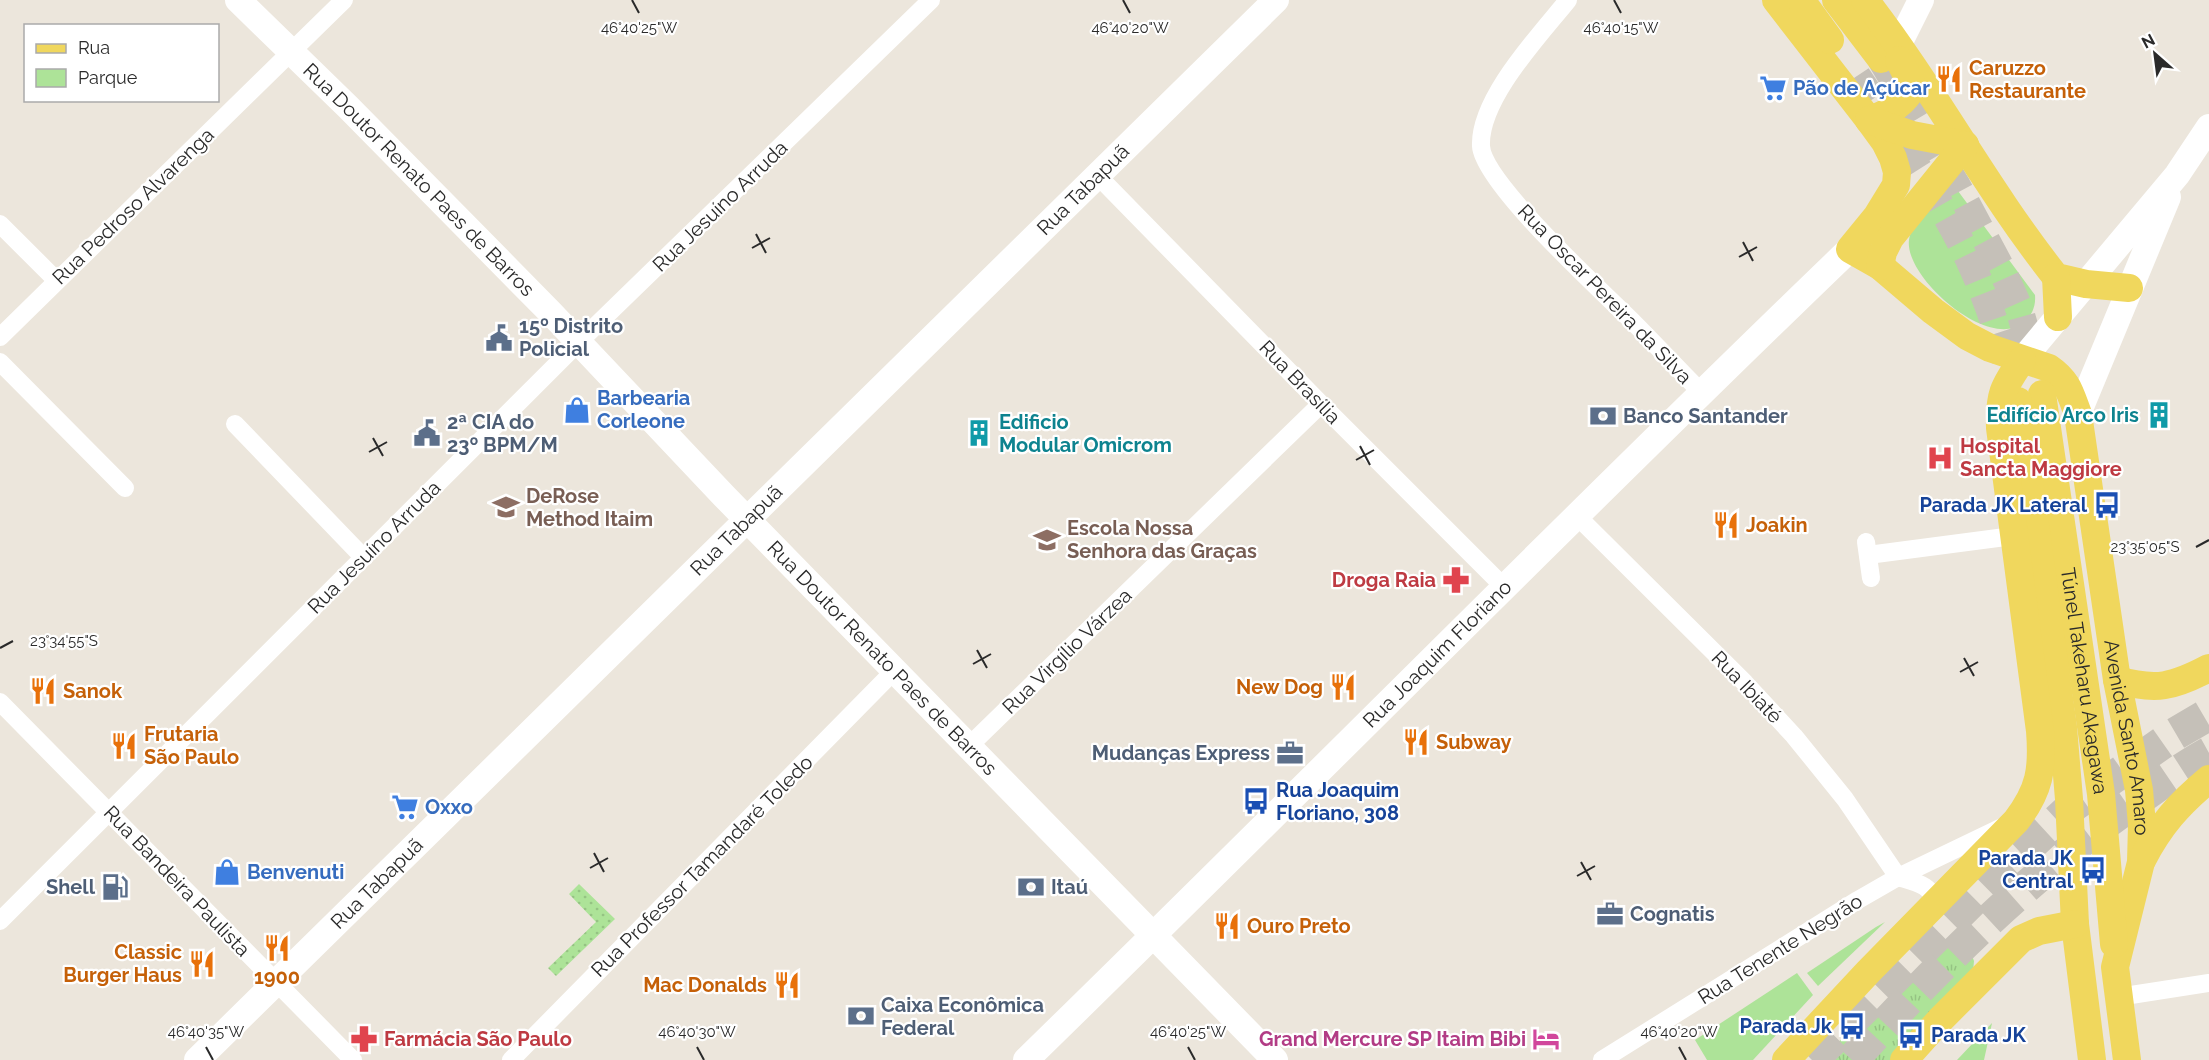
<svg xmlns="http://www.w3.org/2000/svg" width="2209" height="1060" font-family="Raleway,sans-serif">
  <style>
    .grass { fill: url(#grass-tufts) }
    .park { fill: #ade398 }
    .garden { fill: url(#garden-dots) }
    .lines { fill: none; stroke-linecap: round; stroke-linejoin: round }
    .primary-tunnel { stroke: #c5c0b8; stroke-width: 28; stroke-dasharray: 28 14; stroke-linecap: butt }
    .highway-tunnel { stroke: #c5c0b8; stroke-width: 33; stroke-dasharray: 33 16; stroke-linecap: butt }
    .street { stroke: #fff; stroke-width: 18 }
    .secondary { stroke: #fff; stroke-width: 26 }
    .primary { stroke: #f0d75d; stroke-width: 28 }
    .ticks { fill: none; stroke: #2a2a2a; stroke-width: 2 }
    .labels { text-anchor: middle; stroke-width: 4.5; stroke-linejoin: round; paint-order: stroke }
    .food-label { font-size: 20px; font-weight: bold; fill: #c56008; stroke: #fff; text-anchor: start }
    .shop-label { font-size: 20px; font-weight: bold; fill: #366cbe; stroke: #fff; text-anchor: start }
    .street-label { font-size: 20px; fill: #2a2a2a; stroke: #fff }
    .service-label { font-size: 20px; font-weight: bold; fill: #4e5e75; stroke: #fff; text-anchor: start }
    .culture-label { font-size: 20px; font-weight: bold; fill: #0d838f; stroke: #fff; text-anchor: end }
    .health-label { font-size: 20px; font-weight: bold; fill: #be3a42; stroke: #fff; text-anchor: start }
    .education-label { font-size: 20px; font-weight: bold; fill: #785e54; stroke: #fff; text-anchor: start }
    .transit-label { font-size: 20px; font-weight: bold; fill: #164399; stroke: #fff; text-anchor: end }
    .hotel-label { font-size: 20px; font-weight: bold; fill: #b23c85; stroke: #fff; text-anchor: end }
    .ticks-label { font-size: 15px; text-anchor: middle; fill: #2a2a2a; stroke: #fff; stroke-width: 4.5; stroke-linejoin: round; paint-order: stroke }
  </style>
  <defs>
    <pattern id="grass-tufts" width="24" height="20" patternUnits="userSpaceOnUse" patternTransform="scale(1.5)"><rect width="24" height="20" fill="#ade398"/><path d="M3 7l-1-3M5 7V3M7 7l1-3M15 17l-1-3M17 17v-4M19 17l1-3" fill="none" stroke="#95c383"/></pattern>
    <pattern id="garden-dots" width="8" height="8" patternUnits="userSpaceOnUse" patternTransform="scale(1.5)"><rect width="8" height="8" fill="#ade398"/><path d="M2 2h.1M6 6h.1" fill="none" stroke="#95c383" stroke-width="1.8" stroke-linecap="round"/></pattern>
  </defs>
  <rect width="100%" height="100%" fill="#ece6dc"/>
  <path class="grass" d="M1945,943H1956L1969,948L1974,961L1973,972L1897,1060H1819L1832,1046L1875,1017Z"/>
  <g class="park">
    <path d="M1954,189L1958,191L2035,295C2036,306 2032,316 2023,323C1988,351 1904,277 1909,240C1911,223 1937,202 1949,190Z"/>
    <path d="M1885,922L1818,986L1807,973L1876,927Z"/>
    <path d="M1797,973L1813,995L1753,1060H1707L1695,1040Z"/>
    <path d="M1992,1023L1984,1060H1957Z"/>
  </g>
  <path class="garden" d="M579,884L615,919L556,976L548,968L596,922L569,894Z"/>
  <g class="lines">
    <g class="primary-tunnel">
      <path d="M1881,59L1957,186L2002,270L2019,308L2037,371"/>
      <path d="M1857,76C1896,135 1937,193 1968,257C1986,295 1999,334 2010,374"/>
    </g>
    <g class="highway-tunnel">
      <path d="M1812,1060L2002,871L2074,805L2175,734L2209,714"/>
      <path d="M1852,1060C1937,967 2028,876 2132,804C2157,786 2182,768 2209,753"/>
    </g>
    <g class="street">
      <path d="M1568,0C1539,36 1479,99 1481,146C1483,183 1604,293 1635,324C1657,346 1679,370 1701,392"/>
      <path d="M1097,175L1321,404L1504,587"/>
      <path d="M0,224L56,280"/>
      <path d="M0,337L344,0"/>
      <path d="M0,362L125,488"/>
      <path d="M235,424L363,557"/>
      <path d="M1576,515L1745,683L1794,736L1845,799L1898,877"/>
      <path d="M1866,542L1871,578"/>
      <path d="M1868,555L2013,536"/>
      <path d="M0,702L353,1060"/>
      <path d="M968,747L1321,404"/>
      <path d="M1898,877C1915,882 1935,885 1934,906"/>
      <path d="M0,921L579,342L931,0"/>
      <path d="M2118,997L2209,983"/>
      <path d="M511,1060L894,671"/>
      <path d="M1602,1060L1858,900L1898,877L2002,827"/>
    </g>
    <g class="secondary">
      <path id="s1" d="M238,0L348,107L551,313L724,496L1275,1060"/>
      <path d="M1899,44L1921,0"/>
      <path d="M2022,360L2177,175L2209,127"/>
      <path d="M2078,414L2168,197"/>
      <path id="s2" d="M197,1060L1276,0"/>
      <path id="s3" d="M1026,1060C1302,791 1572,516 1850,249"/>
    </g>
    <g class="primary">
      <path id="s4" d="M1776,0L1869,120L1885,142L1893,158L1897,172L1896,185L1877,216L1850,249L1880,266L1933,311L1967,336L1990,348L2049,368C2068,381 2070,393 2078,414L2117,680L2139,790L2142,825L2141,862L2115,967L2127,1060"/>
      <path d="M1801,0L1830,40"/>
      <path d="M1836,0L1881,59"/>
      <path d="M1865,0C1934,89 1986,189 2056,277L2086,284L2129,288"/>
      <path d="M1869,120C1887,114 1904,104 1913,87L1899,60"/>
      <path d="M1869,120L1912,135L1965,145"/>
      <path d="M1880,266L1883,252L1890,238L1965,145"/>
      <path d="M2056,277L2058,317"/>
      <path id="s5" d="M2042,394L2101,794L2114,944"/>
      <path d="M2018,401L2063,727L2069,799L2075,924L2092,1060"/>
      <path d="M2117,680C2156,691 2173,687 2209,668"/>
      <path d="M2142,860C2160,825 2179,804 2209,779"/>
      <path d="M1786,1060L1868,972L2016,821C2040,790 2043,769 2040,731L2000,428C1999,395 2003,387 2022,360"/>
      <path d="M1904,1060L1940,1020L2021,939L2039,931L2075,924"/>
    </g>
  </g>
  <path class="ticks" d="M632,0L639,13M1123,0L1130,13M1614,0L1621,13M756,234L766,253M1743,242L1753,261M752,248L770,238M1739,257L1757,247M373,438L383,456M1360,446L1370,465M369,452L387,442M1356,460L1374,450M2196,547L2209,540M0,648L13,641M977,650L987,668M1964,658L1974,676M973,664L991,654M1960,672L1978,662M594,853L604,872M1581,862L1591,880M590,868L608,858M1577,876L1595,866M206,1047L213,1060M697,1047L704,1060M1188,1047L1195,1060M1679,1047L1686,1060"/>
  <defs>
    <symbol id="restaurant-bare" viewBox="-9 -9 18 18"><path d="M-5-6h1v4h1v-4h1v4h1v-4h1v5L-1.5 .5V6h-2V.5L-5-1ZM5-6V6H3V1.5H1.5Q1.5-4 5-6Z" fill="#e8710a" stroke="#fff" stroke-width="2.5" paint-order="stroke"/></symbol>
    <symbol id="supermarket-bare" viewBox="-9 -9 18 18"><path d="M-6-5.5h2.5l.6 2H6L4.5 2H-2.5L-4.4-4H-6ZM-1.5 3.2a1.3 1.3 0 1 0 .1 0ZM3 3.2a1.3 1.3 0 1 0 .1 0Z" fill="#3f7fe0" stroke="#fff" stroke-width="2.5" paint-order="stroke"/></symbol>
    <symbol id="civic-bare" viewBox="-9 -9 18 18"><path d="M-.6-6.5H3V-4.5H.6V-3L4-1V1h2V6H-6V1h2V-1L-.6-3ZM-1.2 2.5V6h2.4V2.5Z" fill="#5c6f8a" stroke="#fff" stroke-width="2.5" paint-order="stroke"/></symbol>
    <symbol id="shop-bare" viewBox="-9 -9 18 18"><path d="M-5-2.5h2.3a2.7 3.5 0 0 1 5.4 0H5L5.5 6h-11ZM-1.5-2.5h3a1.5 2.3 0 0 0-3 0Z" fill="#3f7fe0" stroke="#fff" stroke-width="2.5" paint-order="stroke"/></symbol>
    <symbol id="building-bare" viewBox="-9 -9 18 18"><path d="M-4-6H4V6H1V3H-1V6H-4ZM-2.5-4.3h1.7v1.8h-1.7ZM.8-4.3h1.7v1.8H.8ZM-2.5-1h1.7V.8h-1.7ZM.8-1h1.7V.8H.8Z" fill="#0f9aa8" stroke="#fff" stroke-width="2.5" paint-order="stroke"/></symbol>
    <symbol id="bank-bare" viewBox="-9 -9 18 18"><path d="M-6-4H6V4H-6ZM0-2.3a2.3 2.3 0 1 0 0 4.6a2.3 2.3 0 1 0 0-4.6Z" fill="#5c6f8a" stroke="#fff" stroke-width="2.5" paint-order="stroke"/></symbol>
    <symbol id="hospital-bare" viewBox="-9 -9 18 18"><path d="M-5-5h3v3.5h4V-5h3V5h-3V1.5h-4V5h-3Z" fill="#e0444e" stroke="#fff" stroke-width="2.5" paint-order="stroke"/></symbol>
    <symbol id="bus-bare" viewBox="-9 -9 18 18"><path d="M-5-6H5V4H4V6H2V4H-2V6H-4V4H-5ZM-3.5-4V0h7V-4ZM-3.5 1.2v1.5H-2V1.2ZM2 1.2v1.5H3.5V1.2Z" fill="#1a4fb4" stroke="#fff" stroke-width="2.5" paint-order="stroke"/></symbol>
    <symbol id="university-bare" viewBox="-9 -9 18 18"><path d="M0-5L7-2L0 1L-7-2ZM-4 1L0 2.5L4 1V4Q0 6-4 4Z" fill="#8d6e63" stroke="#fff" stroke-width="2.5" paint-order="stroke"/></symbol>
    <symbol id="school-bare" viewBox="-9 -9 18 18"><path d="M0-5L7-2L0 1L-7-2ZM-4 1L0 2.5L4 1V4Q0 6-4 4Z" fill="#8d6e63" stroke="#fff" stroke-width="2.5" paint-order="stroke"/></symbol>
    <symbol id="pharmacy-bare" viewBox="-9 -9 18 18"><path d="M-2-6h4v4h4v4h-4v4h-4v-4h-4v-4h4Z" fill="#e0444e" stroke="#fff" stroke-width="2.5" paint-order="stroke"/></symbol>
    <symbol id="office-bare" viewBox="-9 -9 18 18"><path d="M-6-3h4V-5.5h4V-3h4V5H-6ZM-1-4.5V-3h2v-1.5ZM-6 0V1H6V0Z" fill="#5c6f8a" stroke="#fff" stroke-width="2.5" paint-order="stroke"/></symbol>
    <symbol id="fuel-bare" viewBox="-9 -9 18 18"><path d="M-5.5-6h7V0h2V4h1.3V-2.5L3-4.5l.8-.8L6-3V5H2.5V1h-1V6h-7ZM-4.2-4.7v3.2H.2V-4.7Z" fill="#5c6f8a" stroke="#fff" stroke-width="2.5" paint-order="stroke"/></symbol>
    <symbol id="hotel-bare" viewBox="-9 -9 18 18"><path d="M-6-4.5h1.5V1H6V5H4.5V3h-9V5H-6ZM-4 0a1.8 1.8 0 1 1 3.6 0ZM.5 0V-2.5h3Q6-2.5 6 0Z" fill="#d1479c" stroke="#fff" stroke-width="2.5" paint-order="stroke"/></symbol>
  </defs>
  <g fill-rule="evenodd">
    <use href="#restaurant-bare" x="1930" y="60" width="38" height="38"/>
    <use href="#supermarket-bare" x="1754" y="69" width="38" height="38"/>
    <use href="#civic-bare" x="480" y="319" width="38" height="38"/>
    <use href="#shop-bare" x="558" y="391" width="38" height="38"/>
    <use href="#building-bare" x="2140" y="396" width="38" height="38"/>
    <use href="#bank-bare" x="1584" y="397" width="38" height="38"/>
    <use href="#civic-bare" x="408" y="414" width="38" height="38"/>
    <use href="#building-bare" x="960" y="414" width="38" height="38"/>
    <use href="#hospital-bare" x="1921" y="439" width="38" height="38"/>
    <use href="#bus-bare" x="2088" y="486" width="38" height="38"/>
    <use href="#university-bare" x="487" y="488" width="38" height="38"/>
    <use href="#restaurant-bare" x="1707" y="506" width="38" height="38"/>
    <use href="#school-bare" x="1028" y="521" width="38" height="38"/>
    <use href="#pharmacy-bare" x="1437" y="561" width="38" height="38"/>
    <use href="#restaurant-bare" x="1324" y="668" width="38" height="38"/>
    <use href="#restaurant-bare" x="24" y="672" width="38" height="38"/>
    <use href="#restaurant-bare" x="1397" y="723" width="38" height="38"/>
    <use href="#restaurant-bare" x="105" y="727" width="38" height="38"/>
    <use href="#office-bare" x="1271" y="734" width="38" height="38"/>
    <use href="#bus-bare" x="1237" y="782" width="38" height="38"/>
    <use href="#supermarket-bare" x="386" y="788" width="38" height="38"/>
    <use href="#bus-bare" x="2074" y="851" width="38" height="38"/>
    <use href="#shop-bare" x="208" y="853" width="38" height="38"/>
    <use href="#fuel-bare" x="96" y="868" width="38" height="38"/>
    <use href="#bank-bare" x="1012" y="868" width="38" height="38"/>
    <use href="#office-bare" x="1591" y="895" width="38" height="38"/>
    <use href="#restaurant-bare" x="1208" y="907" width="38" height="38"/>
    <use href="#restaurant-bare" x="258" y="929" width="38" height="38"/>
    <use href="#restaurant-bare" x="183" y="945" width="38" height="38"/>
    <use href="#restaurant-bare" x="768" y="966" width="38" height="38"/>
    <use href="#bank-bare" x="842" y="997" width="38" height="38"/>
    <use href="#bus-bare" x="1833" y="1007" width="38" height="38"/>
    <use href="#bus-bare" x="1892" y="1016" width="38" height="38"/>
    <use href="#pharmacy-bare" x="345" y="1020" width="38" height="38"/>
    <use href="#hotel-bare" x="1527" y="1020" width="38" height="38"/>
  </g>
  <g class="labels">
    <g class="food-label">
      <text x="1969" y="75">Caruzzo<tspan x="1969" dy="23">Restaurante</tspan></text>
      <text x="1746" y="532">Joakin</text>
      <text x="1323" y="694" text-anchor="end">New Dog</text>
      <text x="63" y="698">Sanok</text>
      <text x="144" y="741">Frutaria<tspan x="144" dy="23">São Paulo</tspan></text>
      <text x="1436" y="749">Subway</text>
      <text x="1247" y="933">Ouro Preto</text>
      <text x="182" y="959" text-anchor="end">Classic<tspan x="182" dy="23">Burger Haus</tspan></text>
      <text x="277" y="984" text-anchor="middle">1900</text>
      <text x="767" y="992" text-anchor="end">Mac Donalds</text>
    </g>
    <g class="shop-label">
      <text x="1793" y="95">Pão de Açúcar</text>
      <text x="597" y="405">Barbearia<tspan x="597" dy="23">Corleone</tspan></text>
      <text x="425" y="814">Oxxo</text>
      <text x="247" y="879">Benvenuti</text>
    </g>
    <g class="street-label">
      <text dy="7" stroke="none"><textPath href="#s1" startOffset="255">Rua Doutor Renato Paes de Barros</textPath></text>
      <text dy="7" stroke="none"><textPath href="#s2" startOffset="1242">Rua Tabapuã</textPath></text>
      <text transform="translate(133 206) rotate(-44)" y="7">Rua Pedroso Alvarenga</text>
      <text transform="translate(720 206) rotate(-44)" y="7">Rua Jesuíno Arruda</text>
      <text transform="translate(1605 294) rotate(46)" y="7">Rua Oscar Pereira da Silva</text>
      <text transform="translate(1300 382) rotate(46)" y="7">Rua Brasília</text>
      <text dy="7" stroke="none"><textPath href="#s2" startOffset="756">Rua Tabapuã</textPath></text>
      <text transform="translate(374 547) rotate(-45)" y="7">Rua Jesuíno Arruda</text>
      <text transform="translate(1067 651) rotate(-44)" y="7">Rua Virgílio Várzea</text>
      <text dy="7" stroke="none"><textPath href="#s3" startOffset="578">Rua Joaquim Floriano</textPath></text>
      <text dy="7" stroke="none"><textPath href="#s1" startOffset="921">Rua Doutor Renato Paes de Barros</textPath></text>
      <text dy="7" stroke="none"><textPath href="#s5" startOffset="290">Túnel Takeharu Akagawa</textPath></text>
      <text transform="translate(1747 687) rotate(46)" y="7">Rua Ibiaté</text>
      <text dy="7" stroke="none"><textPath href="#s4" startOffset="921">Avenida Santo Amaro</textPath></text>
      <text transform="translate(702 866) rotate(-45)" y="7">Rua Professor Tamandaré Toledo</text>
      <text transform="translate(177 881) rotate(46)" y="7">Rua Bandeira Paulista</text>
      <text dy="7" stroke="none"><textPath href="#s2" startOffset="252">Rua Tabapuã</textPath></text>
      <text transform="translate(1780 949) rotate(-32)" y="7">Rua Tenente Negrão</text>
    </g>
    <g class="service-label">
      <text x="519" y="333">15º Distrito<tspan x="519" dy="23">Policial</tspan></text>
      <text x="1623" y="423">Banco Santander</text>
      <text x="447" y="429">2ª CIA do<tspan x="447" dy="23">23º BPM/M</tspan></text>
      <text x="1270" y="760" text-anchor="end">Mudanças Express</text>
      <text x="95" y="894" text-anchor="end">Shell</text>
      <text x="1051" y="894">Itaú</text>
      <text x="1630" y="921">Cognatis</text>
      <text x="881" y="1012">Caixa Econômica<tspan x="881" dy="23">Federal</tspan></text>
    </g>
    <g class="culture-label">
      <text x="2139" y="422">Edifício Arco Iris</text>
      <text x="999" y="429" text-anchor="start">Edificio<tspan x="999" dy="23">Modular Omicrom</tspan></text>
    </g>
    <g class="health-label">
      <text x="1960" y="453">Hospital<tspan x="1960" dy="23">Sancta Maggiore</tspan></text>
      <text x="1436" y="587" text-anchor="end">Droga Raia</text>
      <text x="384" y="1046">Farmácia São Paulo</text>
    </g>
    <g class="education-label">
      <text x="526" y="503">DeRose<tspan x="526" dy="23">Method Itaim</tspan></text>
      <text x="1067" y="535">Escola Nossa<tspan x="1067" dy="23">Senhora das Graças</tspan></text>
    </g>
    <g class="transit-label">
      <text x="2087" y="512">Parada JK Lateral</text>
      <text x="1276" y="797" text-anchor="start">Rua Joaquim<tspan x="1276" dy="23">Floriano, 308</tspan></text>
      <text x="2073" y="865">Parada JK<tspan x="2073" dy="23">Central</tspan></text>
      <text x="1832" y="1033">Parada Jk</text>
      <text x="1931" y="1042" text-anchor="start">Parada JK</text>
    </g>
    <g class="hotel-label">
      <text x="1526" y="1046">Grand Mercure SP Itaim Bibi</text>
    </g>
  </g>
  <g class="ticks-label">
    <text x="639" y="33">46°40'25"W</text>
    <text x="1130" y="33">46°40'20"W</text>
    <text x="1621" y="33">46°40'15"W</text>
    <text x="2145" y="552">23°35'05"S</text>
    <text x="64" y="646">23°34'55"S</text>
    <text x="206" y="1037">46°40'35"W</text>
    <text x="697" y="1037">46°40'30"W</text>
    <text x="1188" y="1037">46°40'25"W</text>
    <text x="1679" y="1037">46°40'20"W</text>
  </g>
  <rect x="24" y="24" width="195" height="78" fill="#ffffff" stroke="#aaaaaa" stroke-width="1.5"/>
  <rect x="36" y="44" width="30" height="9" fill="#f0d75d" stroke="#aaaaaa" stroke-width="1.5"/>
  <text x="78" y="54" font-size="18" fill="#2a2a2a">Rua</text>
  <rect x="36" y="69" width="30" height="18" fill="#ade398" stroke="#aaaaaa" stroke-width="1.5"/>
  <text x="78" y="84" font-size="18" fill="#2a2a2a">Parque</text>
  <g transform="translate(2155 54) rotate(332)" stroke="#ffffff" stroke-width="4.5" paint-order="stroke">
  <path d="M0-4.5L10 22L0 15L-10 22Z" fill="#2a2a2a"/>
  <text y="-9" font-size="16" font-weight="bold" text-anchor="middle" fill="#2a2a2a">N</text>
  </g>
</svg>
